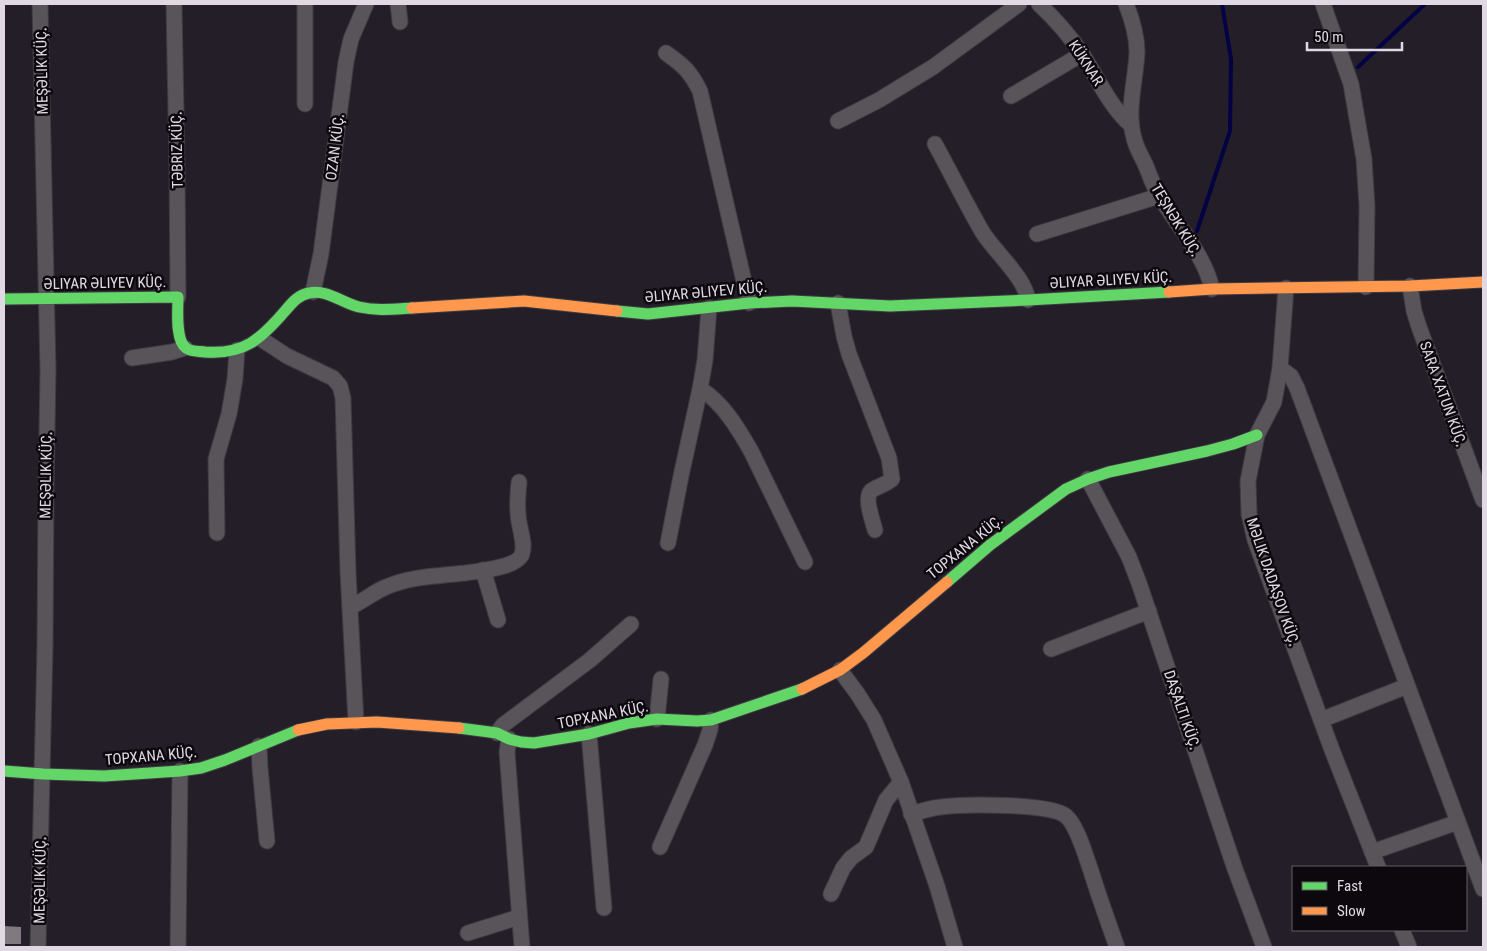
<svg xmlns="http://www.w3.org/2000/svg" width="1487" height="951" font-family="'Roboto Condensed',sans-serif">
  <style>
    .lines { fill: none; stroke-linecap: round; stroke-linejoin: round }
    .stream { stroke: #030344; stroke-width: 4 }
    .building { fill: #807980 }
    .street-casing { stroke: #3f3b42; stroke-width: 17 }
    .fast-casing { stroke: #3f3b42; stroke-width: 13 }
    .slow-casing { stroke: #3f3b42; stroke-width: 13 }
    .street { stroke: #58545a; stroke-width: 15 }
    .fast { stroke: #63d668; stroke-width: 11 }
    .slow { stroke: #ff974d; stroke-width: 11 }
    .labels { text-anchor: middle; stroke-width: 5; stroke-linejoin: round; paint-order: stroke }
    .street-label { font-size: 15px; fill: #e0d9e4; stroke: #0c080e }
  </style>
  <rect width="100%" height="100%" fill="#241e28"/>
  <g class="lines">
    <g class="stream">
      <path d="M1358,67L1425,4"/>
      <path d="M1197,231L1230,131L1231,59L1222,4"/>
    </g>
  </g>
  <path class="building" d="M4,926L21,927V944H4Z"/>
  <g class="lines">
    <defs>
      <g id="street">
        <path d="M174,4L177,167L178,297"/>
        <path d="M398,4L400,22"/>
        <path d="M1039,4C1055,19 1070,36 1082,54C1098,78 1109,106 1131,125"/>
        <path d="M1126,4C1132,19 1137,35 1137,52C1136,80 1126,110 1134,138C1136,148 1142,157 1146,166C1150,176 1154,188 1160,197C1178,226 1205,256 1212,289"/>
        <path d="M1323,4L1351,84L1364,159L1367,206L1366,287"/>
        <path d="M666,53C684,66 690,71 700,91L749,303"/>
        <path d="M1011,96L1082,54"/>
        <path d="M305,104V4"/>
        <path d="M838,121L879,100L933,67L1019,4"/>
        <path d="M935,144C951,173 966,204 983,233C996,253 1025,278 1028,300"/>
        <path d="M1037,234L1159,196"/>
        <path d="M1410,286L1414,311L1419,327L1483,500"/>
        <path d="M1286,288L1280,368L1274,402L1257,435L1248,481L1249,514L1255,540L1332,750L1378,867"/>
        <path d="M313,292L321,254L346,62L351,39L366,4"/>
        <path d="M838,303L844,336L849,354L889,458L892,479C886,485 877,486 871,491C864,498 873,522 875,530"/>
        <path d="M261,339L287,356L333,378L340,386L343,398L348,572L356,722"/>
        <path d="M132,358L172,352L185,348"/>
        <path d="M1280,368L1291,376L1297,388L1483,889"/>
        <path d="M700,389C722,401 739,430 751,451L805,562"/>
        <path d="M1088,479L1129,557L1139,583L1235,869L1264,947"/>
        <path d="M217,533L216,459L229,414L235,379L237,350"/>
        <path d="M668,543L681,476L700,389L705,360L709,308"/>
        <path d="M483,570L498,620"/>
        <path d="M350,607C363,602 373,592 386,587C411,576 440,576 465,573C478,571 517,568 522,554C526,542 518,526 518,513C517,503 518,492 519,482"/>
        <path d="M1051,649L1149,611"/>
        <path d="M840,670L857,693L874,720L901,782L937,886L955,947"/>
        <path d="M657,719L661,679"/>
        <path d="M1321,720L1407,686"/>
        <path d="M497,733L503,725L590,660L631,624"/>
        <path d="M589,734L604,908"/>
        <path d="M509,739L507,752L522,947"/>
        <path d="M259,746L260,768L267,841"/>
        <path d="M911,814C921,811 931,808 941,807C963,804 1051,803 1066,816C1077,825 1086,857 1091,871C1099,897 1108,922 1117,947"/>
        <path d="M660,847L705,745L710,730L711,720"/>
        <path d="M1372,852L1458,822"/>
        <path d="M831,894L843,868L851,858L866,847L886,800L901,782"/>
        <path d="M1402,930L1409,947"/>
        <path d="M468,933L519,917"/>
        <path d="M38,947L45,646L46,491L48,370L40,4"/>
        <path d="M178,947L180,771"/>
      </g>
      <g id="fast">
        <path d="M4,299L178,297C178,310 175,340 186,348C191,352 199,351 205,352C244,355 261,339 285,311C292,303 298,295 309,293C327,289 342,303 359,307C377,311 394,309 412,308"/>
        <path d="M617,311L648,314L749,303L792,301L890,306L1028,300L1169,292"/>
        <path d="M947,582L990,545L1066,489L1088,479L1109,472L1207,451L1233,444L1257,435"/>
        <path d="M459,728L497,733L509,739L521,742L534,743L589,734L629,723L657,719L697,721L711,720L802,689"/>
        <path d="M4,771L43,774L104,776L180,771L201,768L225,760L298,730"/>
      </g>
      <g id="slow">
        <path d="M1169,292L1212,289L1410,286L1483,282"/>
        <path d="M412,308L524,301L617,311"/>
        <path d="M802,689L840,670L863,653L947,582"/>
        <path d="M298,730L327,724L377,722L459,728"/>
      </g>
    </defs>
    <use href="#street" class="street-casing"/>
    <use href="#fast" class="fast-casing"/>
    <use href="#slow" class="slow-casing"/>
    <use href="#street" class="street"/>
    <use href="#fast" class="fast"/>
    <use href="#slow" class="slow"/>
  </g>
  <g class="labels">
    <g class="street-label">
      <text transform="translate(1086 63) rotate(57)" y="5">KÜKNAR</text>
      <text transform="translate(42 71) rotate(-91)" y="5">MEŞƏLIK KÜÇ.</text>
      <text transform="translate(335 147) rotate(-83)" y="5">OZAN KÜÇ.</text>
      <text transform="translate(177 150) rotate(-91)" y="5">TƏBRIZ KÜÇ.</text>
      <text transform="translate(1176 220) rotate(59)" y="5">TEŞNƏK KÜÇ.</text>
      <text transform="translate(1111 280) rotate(-3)" y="5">ƏLIYAR ƏLIYEV KÜÇ.</text>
      <text transform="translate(105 283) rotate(-1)" y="5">ƏLIYAR ƏLIYEV KÜÇ.</text>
      <text transform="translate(706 292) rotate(-5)" y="5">ƏLIYAR ƏLIYEV KÜÇ.</text>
      <text transform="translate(1443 394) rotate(70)" y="5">SARA XATUN KÜÇ.</text>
      <text transform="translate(46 475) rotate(-89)" y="5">MEŞƏLIK KÜÇ.</text>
      <text transform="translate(965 547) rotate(-39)" y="5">TOPXANA KÜÇ.</text>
      <text transform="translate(1273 582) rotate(71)" y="5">MƏLIK DADAŞOV KÜÇ.</text>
      <text transform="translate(1182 710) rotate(71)" y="5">DAŞALTI KÜÇ.</text>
      <text transform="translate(603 715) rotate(-11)" y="5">TOPXANA KÜÇ.</text>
      <text transform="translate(151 756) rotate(-5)" y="5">TOPXANA KÜÇ.</text>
      <text transform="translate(40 880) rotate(-89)" y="5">MEŞƏLIK KÜÇ.</text>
    </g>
  </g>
  <rect width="1487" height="951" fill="none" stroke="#e0d9e4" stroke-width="10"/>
  <rect x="1292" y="866" width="175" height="65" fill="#0c080e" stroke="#615c64"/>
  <rect x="1302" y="882" width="25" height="8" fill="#63d668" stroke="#615c64"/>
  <text x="1337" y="891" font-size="15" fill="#e0d9e4">Fast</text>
  <rect x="1302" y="907" width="25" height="8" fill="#ff974d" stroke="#615c64"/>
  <text x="1337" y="916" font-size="15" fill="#e0d9e4">Slow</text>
  <path d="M1307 42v8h95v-8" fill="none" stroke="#e0d9e4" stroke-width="2.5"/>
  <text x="1314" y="42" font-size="15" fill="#e0d9e4" stroke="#0c080e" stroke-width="4" paint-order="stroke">50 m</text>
</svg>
